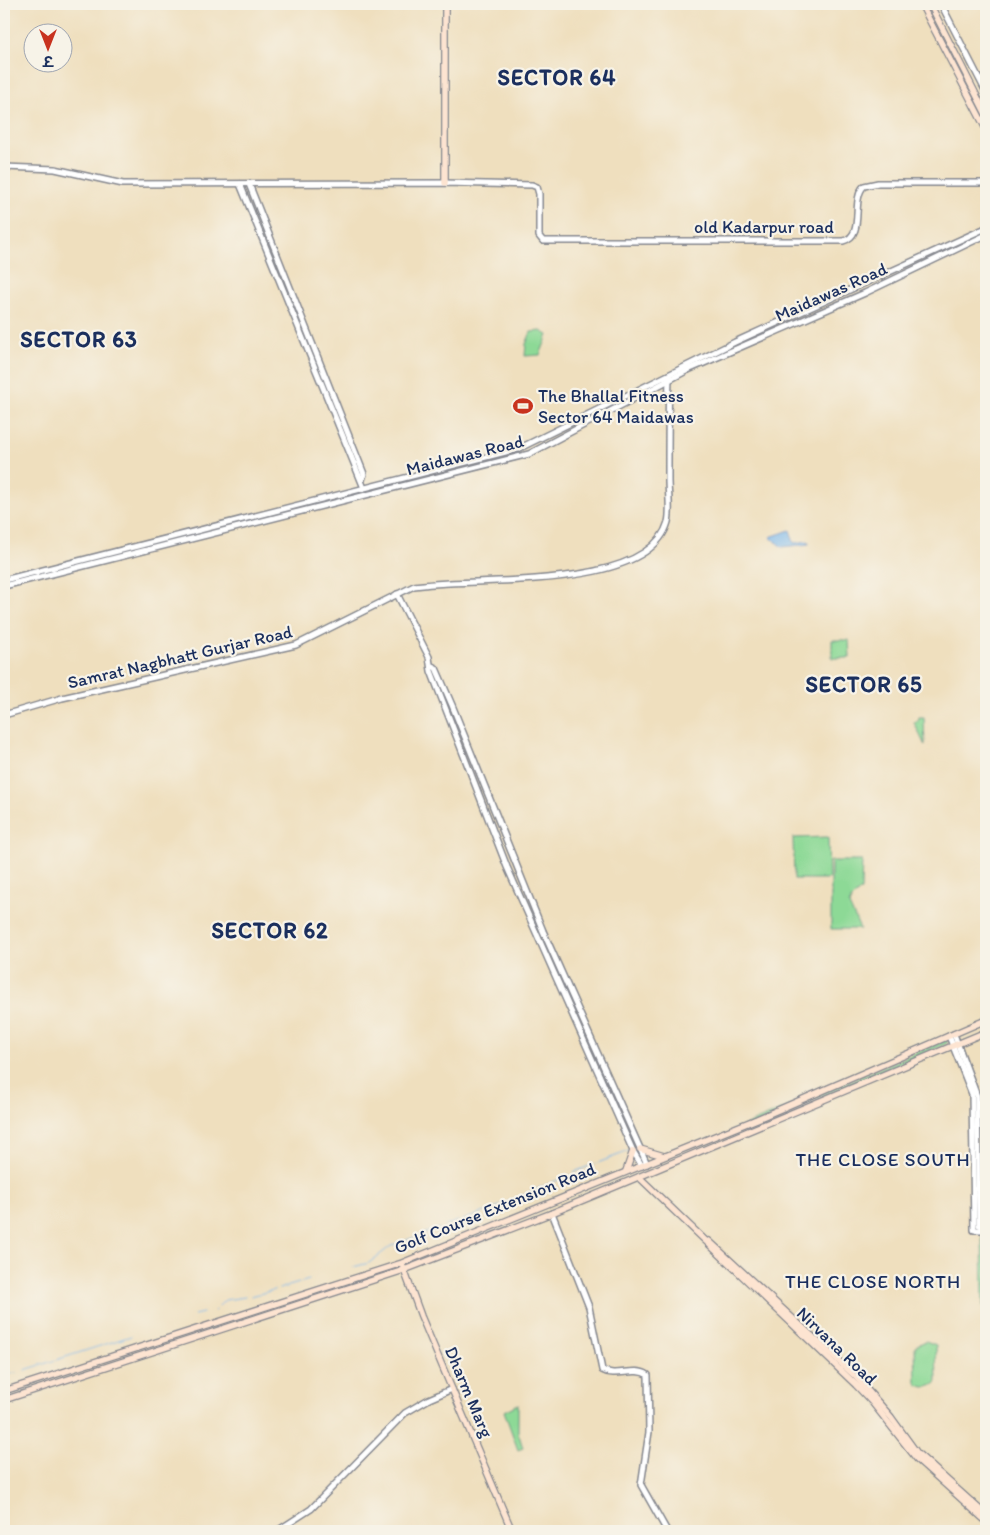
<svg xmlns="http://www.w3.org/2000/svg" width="990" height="1535" font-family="Itim,'Playpen Sans Deva',sans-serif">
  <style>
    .green { fill: #8dd996; stroke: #54847a }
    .water { fill: #77b5ea; stroke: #4972a4 }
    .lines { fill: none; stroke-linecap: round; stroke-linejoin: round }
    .stream { stroke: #77b5ea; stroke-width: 1 }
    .tertiary-casing { stroke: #85878e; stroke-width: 8 }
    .secondary-casing { stroke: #85878e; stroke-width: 8 }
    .tertiary { stroke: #fff; stroke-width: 5 }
    .secondary { stroke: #fde4d1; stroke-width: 5.5 }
    .labels { text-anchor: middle; stroke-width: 4.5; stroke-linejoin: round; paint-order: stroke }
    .street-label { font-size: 18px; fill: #1b2f5e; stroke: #f7f3e8 }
    .poi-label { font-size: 18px; fill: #1b2f5e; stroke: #f7f3e8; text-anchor: start }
    .neighbourhood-label { font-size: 19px; letter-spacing: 1px; fill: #1b2f5e; stroke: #f7f3e8 }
    .district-label { font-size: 22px; font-weight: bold; letter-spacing: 1px; fill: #1b2f5e; stroke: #f7f3e8 }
  </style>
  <rect width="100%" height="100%" fill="#f7f3e8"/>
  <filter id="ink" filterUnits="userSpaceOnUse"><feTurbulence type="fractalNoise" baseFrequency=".02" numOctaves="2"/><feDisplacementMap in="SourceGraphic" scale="10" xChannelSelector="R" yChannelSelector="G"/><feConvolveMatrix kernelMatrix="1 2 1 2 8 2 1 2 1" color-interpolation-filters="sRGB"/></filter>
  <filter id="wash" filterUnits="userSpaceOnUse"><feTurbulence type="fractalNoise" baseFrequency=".0096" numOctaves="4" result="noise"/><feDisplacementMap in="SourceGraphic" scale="20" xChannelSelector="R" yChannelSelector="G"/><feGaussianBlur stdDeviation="1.12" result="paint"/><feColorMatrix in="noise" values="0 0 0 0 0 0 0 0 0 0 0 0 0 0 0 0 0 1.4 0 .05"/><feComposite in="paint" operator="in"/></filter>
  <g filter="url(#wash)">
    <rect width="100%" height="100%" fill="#efdfbe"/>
    <g class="green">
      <path d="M541,331L548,335L540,355L525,356L526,344L531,332Z"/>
      <path d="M832,640H849L850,658H832Z"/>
      <path d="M919,717H924L925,746L914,722L918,721Z"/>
      <path d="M828,837L829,879H794L793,838Z"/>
      <path d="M831,861H862L861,890L852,898L849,905L860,929H831Z"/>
      <path d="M946,1040L948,1042L946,1044L744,1129V1126Z"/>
      <path d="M982,1232L986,1237V1306H983Z"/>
      <path d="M926,1341L936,1345L937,1382C931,1388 922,1389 916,1383L915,1346Z"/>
      <path d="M518,1404V1432L523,1448L518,1450L504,1411Z"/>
    </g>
    <path class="water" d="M790,530L794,543L808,541L809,544L782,547L770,537Z"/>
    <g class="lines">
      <g class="stream">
        <path d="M574,1172L629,1151"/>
        <path d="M490,1210L569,1175"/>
        <path d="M463,1220L485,1212"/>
        <path d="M445,1226L458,1221"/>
        <path d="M353,1267L369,1263L391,1246L439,1228"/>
        <path d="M279,1289L309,1280"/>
        <path d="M251,1296L274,1290"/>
        <path d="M219,1306L225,1300L245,1297"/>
        <path d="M215,1311L216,1310"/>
        <path d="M194,1315L203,1313"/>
        <path d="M25,1370L131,1336"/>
        <path d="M4,1375L16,1373"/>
        <path d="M4,1420L7,1402"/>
      </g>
    </g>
  </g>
  <g filter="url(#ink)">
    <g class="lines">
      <defs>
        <g id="tertiary">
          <path d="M941,4L986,92"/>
          <path d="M4,167L55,169L123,184L445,183L532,185L537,187L539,194V236L543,241H843C866,236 850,200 864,186L878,183H986"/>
          <path d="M240,184L364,488"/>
          <path d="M249,184L364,474L362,480"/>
          <path d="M4,580L518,449L735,342L986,228"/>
          <path d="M4,586L529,454L688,370L865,293L986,235"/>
          <path d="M397,594L429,657L431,671L507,867L633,1151L642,1166"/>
          <path d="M432,666L436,668L452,705L543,931L647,1164"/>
          <path d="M4,715L62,698L296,645L414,586C472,576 648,594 668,522C671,510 668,493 668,480C668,446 668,412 669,377"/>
          <path d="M954,1034L977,1096L979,1225L986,1228"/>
          <path d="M949,1036L972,1094L974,1230H983L986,1233"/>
          <path d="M552,1213L589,1307L602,1370C616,1378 635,1366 648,1375L649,1432L641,1485L667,1531"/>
          <path d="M277,1531L311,1509L405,1413L429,1399L452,1389"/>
        </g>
        <g id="secondary">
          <path d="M445,4V183"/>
          <path d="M921,4L986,129"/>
          <path d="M930,4L986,114"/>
          <path d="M640,1149L664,1156"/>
          <path d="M626,1171L633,1151"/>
          <path d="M639,1177L856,1385L872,1402L917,1459L986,1521"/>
          <path d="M709,1241L855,1376L891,1417L917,1453L986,1515"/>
          <path d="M403,1267L421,1316L512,1531"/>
          <path d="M4,1391L402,1263L757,1119L986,1020"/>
          <path d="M4,1400L404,1270L552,1213L986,1032"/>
        </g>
      </defs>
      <use href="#tertiary" class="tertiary-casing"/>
      <use href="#secondary" class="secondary-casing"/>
      <use href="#tertiary" class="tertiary"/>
      <use href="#secondary" class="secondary"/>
    </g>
  </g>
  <defs>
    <symbol id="stadium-bare" viewBox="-9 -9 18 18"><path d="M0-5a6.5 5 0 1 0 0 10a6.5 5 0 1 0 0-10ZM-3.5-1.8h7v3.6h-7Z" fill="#c8321e" stroke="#f7f3e8" stroke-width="2.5" paint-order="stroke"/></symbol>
  </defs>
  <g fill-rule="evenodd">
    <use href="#stadium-bare" x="509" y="392" width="28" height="28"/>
  </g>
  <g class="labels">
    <g class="street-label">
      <text x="764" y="233">old Kadarpur road</text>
      <text transform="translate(831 292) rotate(-24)" y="6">Maidawas Road</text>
      <text transform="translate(465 455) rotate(-14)" y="6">Maidawas Road</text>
      <text transform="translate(180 657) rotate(-13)" y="6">Samrat Nagbhatt Gurjar Road</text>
      <text transform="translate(495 1208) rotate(-22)" y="6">Golf Course Extension Road</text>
      <text transform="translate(837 1346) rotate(44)" y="6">Nirvana Road</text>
      <text transform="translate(469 1392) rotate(67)" y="6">Dharm Marg</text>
    </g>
    <g class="poi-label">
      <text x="538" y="402">The Bhallal Fitness<tspan x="538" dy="21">Sector 64 Maidawas</tspan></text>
    </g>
    <g class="neighbourhood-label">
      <text x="883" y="1166">THE CLOSE SOUTH</text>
      <text x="873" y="1288">THE CLOSE NORTH</text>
    </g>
    <g class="district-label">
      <text x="557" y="85">SECTOR 64</text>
      <text x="79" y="347">SECTOR 63</text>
      <text x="864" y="692">SECTOR 65</text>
      <text x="270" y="938">SECTOR 62</text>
    </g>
  </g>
  <rect width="990" height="1535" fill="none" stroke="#f7f3e8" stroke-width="20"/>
  <g transform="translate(48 48) rotate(180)"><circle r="24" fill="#f7f3e8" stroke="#9fa5b1"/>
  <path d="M0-4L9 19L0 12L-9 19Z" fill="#c8321e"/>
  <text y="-8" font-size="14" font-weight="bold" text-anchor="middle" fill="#1b2f5e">उ</text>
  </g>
</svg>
